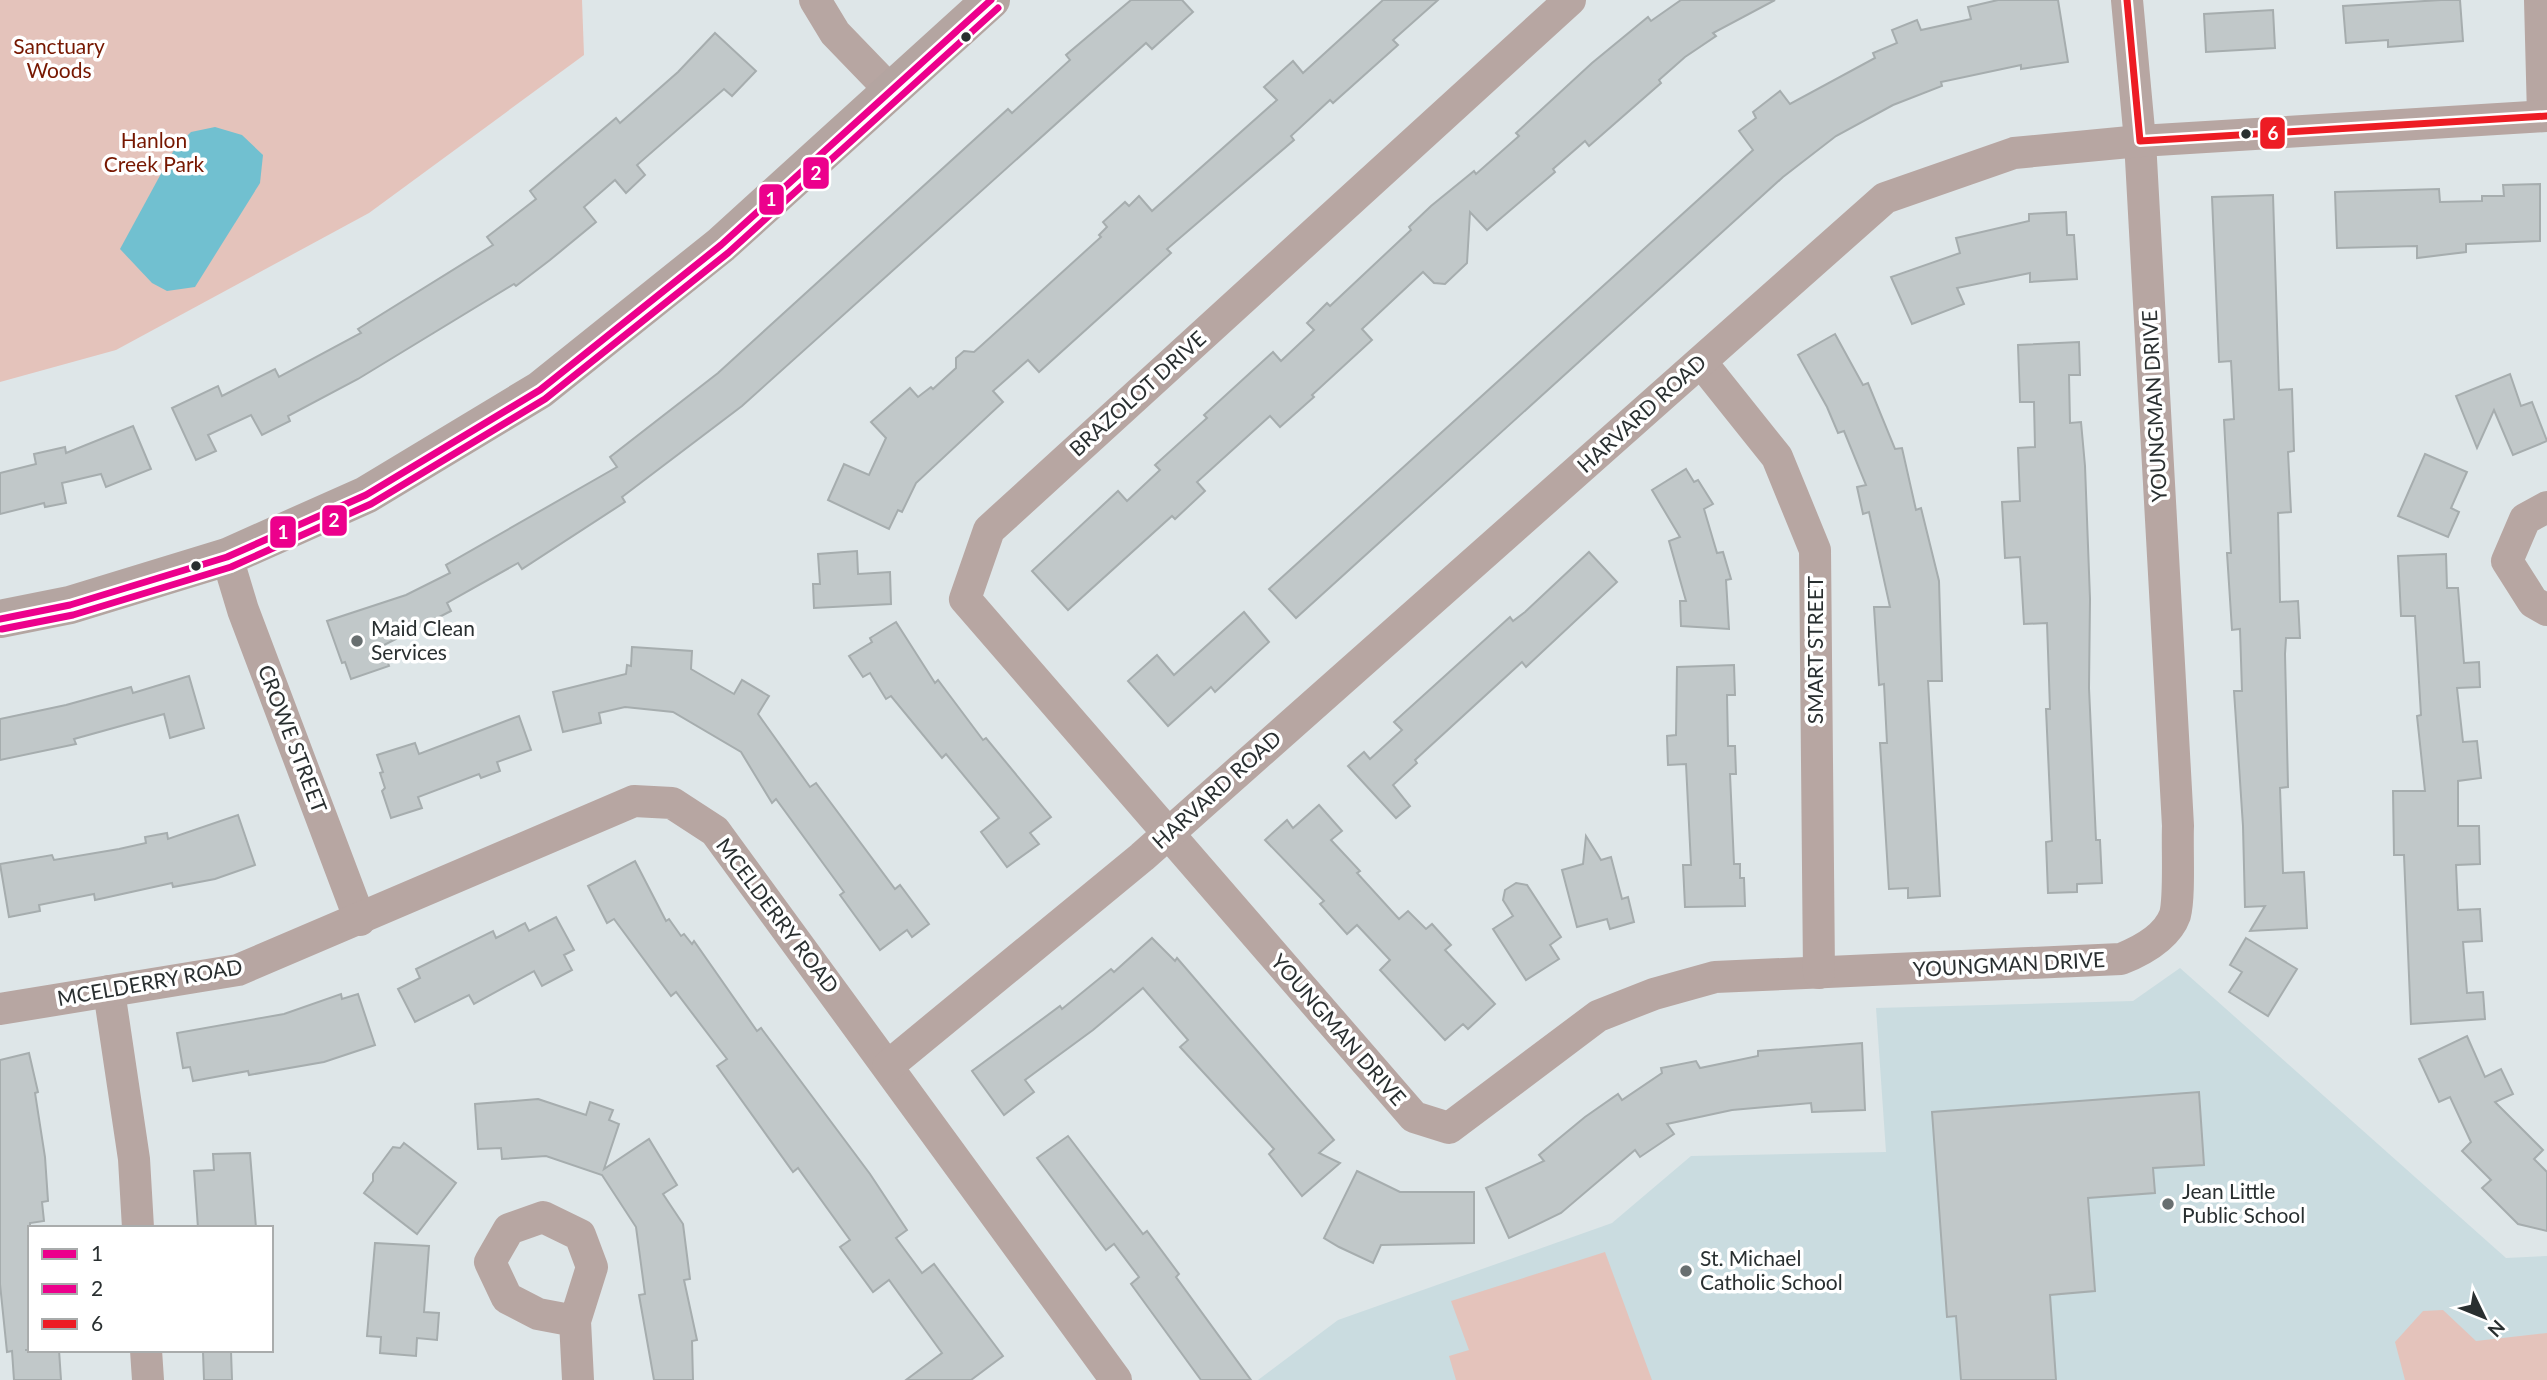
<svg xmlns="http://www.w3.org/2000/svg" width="2547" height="1380" font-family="Lato,sans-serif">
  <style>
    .built { fill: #cadce0 }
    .green { fill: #e4c3bb }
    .water { fill: #71c0d0 }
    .building { fill: #c1c8c9; stroke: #a6adae; stroke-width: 2 }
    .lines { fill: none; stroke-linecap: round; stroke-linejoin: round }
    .minor { stroke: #b7a6a2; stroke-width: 32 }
    .secondary { stroke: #b4a5a1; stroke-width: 38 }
    .bus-1-casing { stroke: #fff; stroke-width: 12 }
    .bus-2-casing { stroke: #fff; stroke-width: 12 }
    .bus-3-casing { stroke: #fff; stroke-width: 12 }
    .bus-1 { stroke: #ec008c; stroke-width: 7 }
    .bus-2 { stroke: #ec008c; stroke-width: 7 }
    .bus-3 { stroke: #ed1c24; stroke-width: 7 }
    .bus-dot { fill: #292f30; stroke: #fff; stroke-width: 2.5 }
    .poi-dot { fill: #686f70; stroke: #fff; stroke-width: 2.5 }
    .labels { text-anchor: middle; stroke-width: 7; stroke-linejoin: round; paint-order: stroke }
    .park-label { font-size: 21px; fill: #761700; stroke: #fff }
    .street-label { font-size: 21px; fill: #292f30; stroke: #fff }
    .poi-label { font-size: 21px; fill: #292f30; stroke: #fff; text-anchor: start }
    .line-badge { stroke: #fff; stroke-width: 2.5 }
    .badge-label { font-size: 19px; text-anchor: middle; font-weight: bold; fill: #fff }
  </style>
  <rect width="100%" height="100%" fill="#dee6e8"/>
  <path class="built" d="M2180,968L2506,1258L2547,1256V1380H1258L1338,1320L1612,1223L1691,1156L1886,1152L1876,1008L2133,1001Z"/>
  <g class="green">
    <path d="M0,0H582L584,55L369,213L116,350L0,382Z"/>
    <path d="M1605,1252L1652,1380H1456L1449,1356L1469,1350L1451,1301Z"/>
    <path d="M2443,1310L2476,1341L2547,1333V1380H2405L2395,1342L2423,1311Z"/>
  </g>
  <path class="water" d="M215,127L242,135L263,155L260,183L195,287L167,291L152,283L120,249L175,148L191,132Z"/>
  <g class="building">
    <path d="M1131,0H1182L1193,12L1152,49L1146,43L742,406L622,497L625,502L522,569L518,563L447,603L451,611L382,646L389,666L351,679L345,662L342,663L327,621L406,595L450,573L446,565L617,467L610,457L718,373L1008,109L1012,113L1070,60L1066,55Z"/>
    <path d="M1383,0H1438L1393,40L1398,45L1333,103L1330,100L1291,136L1294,140L1167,249L1171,253L1039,372L1028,360L993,391L1003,402L916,483L902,512L898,510L889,529L828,500L844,464L869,475L886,438L871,422L910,388L918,397L931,387L933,389L956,368V358L964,351L974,352L983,344L1101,237L1099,235L1107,227L1103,222L1125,202L1129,206L1139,196L1152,211L1277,100L1264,87L1293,61L1303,73Z"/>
    <path d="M1681,0H1775L1713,33L1716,36L1685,57L1659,80L1661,83L1589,146L1585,141L1553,169L1555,172L1487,230L1470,212L1467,263L1445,284L1434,283L1423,272L1362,329L1372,340L1312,395L1314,397L1280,427L1270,416L1197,482L1205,491L1175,519L1172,516L1068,610L1032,571L1118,491L1127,501L1160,470L1155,465L1207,418L1204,415L1273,352L1281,361L1314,330L1307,323L1327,303L1330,306L1411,230L1409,227L1431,206L1474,171L1476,174L1519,136L1516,133L1592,63L1648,17L1651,21Z"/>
    <path d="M1998,0H2058L2068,62L2021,69V65L1941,82L1942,86L1893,105L1836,136L1783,177L1296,618L1269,589L1753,150L1739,131L1756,118L1753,112L1780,91L1790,104L1875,58L1873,53L1897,43L1892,30L1917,20L1921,30L1971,19L1968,7Z"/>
    <path d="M2441,0H2460L2463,41L2388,47V40L2346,43L2343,6Z"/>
    <path d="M2273,10L2275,48L2206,52L2204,14Z"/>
    <path d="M715,33L756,71L732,96L724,89L637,165L645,175L626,193L615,180L584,207L596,222L550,260L516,286L514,284L358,379L288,416L290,421L262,435L251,415L208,435L216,451L196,460L172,408L218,386L222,396L275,369L279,377L361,333L358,329L493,245L487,237L536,199L530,191L616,118L620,123L678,72Z"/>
    <path d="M2540,184V241L2466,244V252L2417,258V246L2337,248L2335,192L2439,189L2440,202L2482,201V196H2504L2503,185Z"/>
    <path d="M2273,195L2279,390L2292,389L2294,451L2288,452L2291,512L2278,513L2280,602L2298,601L2300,638H2286L2285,654L2288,787L2280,788L2283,873L2304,872L2307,928L2250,931L2265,906L2245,907L2243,826L2234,691H2242L2240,629L2232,630L2227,553H2231L2224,420L2234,419L2231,361L2219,362L2212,197Z"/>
    <path d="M2066,212L2067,235H2074L2077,279L2030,282V273L1957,288L1964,304L1912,324L1891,277L1960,253L1956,238L2029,221V214Z"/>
    <path d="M1835,334L1863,385L1868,383L1895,449L1902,448L1916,510L1921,508L1939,581L1942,681H1928L1940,896L1908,898V888L1889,889L1880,743H1887L1884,684L1879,685L1874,607H1890L1869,512L1863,514L1857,487L1866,485L1844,431L1838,433L1827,407L1798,355Z"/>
    <path d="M2079,342L2080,375H2069L2070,423L2081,422L2085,466L2090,599L2089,688L2096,840H2100L2102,883L2077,884V892L2048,893L2046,842L2052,841L2046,709H2050L2047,623L2024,624L2020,557L2005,558L2002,502L2020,501L2018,448L2035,447L2034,402H2020L2018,345Z"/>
    <path d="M2510,374L2521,406L2532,402L2547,441L2513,455L2494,410L2477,448L2456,396Z"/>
    <path d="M133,426L151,469L106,487L101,474L62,483L66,503L45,507L44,503L0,514V473L36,464L34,454L65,447L66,453Z"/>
    <path d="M2425,454L2467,472L2451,508L2459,512L2448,537L2398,516Z"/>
    <path d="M1686,469L1694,482L1698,480L1713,504L1704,509L1717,553L1723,552L1731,579L1726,580L1729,629L1681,626L1680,601H1686L1669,541L1680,537L1652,490Z"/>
    <path d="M857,551L858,574L890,572L891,604L814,608L813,584H820L818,554Z"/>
    <path d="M1589,552L1617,582L1526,667L1522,662L1415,760L1417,763L1393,785L1410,806L1396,818L1348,766L1364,752L1370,759L1402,730L1394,722L1510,617L1513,621L1525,612Z"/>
    <path d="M2446,554L2447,588H2458L2464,663L2479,662L2480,687L2457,688L2463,742L2477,741L2481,778L2458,781V826H2479L2480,864L2456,865L2458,910L2480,909L2482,941L2463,942L2467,993L2483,992L2485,1019L2411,1024L2404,855H2394L2393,791H2425L2417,716L2421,715L2415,616H2401L2398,556Z"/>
    <path d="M1244,612L1269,642L1215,692L1211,687L1168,726L1128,681L1157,655L1174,675Z"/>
    <path d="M896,622L935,683L938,680L983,740L986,738L1051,817L1030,833L1039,844L1007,867L981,832L999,818L946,754L942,758L891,696L886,699L870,673L863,677L849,656L872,642L870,638Z"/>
    <path d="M632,647L692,651L691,669L734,694L742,680L769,696L758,714L810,787L816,783L895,889L900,885L929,924L912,937L907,930L880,950L840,895L844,892L776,799L772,803L741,752L673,712L625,707L599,713L601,723L563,732L553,692L626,674L627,665L631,666Z"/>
    <path d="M1734,665L1735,695H1727L1728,746H1735L1736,774H1730L1734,864H1740V878H1744L1745,906L1685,907L1683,865H1691L1686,764L1668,765L1667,736L1676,735L1677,667Z"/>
    <path d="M189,676L204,728L170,738L164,714L74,739L76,744L0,760V719L66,705L131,687L133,693Z"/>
    <path d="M519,716L531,750L497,762L500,771L481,778L479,774L418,797L422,808L391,818L382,791L385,788L380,773L383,772L377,755L415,743L419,754Z"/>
    <path d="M1319,805L1342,831L1331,840L1360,871L1357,873L1399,919L1408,911L1426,929L1432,924L1451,945L1445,950L1495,1004L1468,1029L1463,1024L1445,1040L1380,970L1390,960L1357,925L1347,934L1320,904L1324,901L1265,840L1287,820L1293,828Z"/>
    <path d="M238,815L255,865L215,879L173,887L172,883L95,900L94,894L39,905L40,911L9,917L0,864L52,855L54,860L119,849L146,843L145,837L167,833L168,839Z"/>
    <path d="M1586,836L1601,860L1611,857L1622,899L1628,897L1634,922L1610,929L1607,919L1577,927L1562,870L1583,864Z"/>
    <path d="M635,861L666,921L669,919L681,936L684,934L692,944L694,941L757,1031L761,1028L870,1174L907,1230L896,1238L922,1273L934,1264L1003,1356L971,1380H906L942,1353L889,1280L873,1292L840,1247L850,1240L798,1168L793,1172L717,1066L727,1059L676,992L671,996L614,919L607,923L588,886Z"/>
    <path d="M1516,883L1527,885L1561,937L1550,945L1559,959L1526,980L1493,929L1513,916L1503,900L1505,890Z"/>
    <path d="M556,917L574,950L564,955L572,970L542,986L534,971L474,1004L469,995L415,1022L398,989L420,978L416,969L493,931L496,938L525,923L529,931Z"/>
    <path d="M1152,938L1175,961L1177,958L1334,1140L1319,1153L1340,1163L1302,1196L1269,1154L1274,1149L1180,1047L1188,1040L1143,988L1093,1030L1025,1080L1034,1092L1004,1115L972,1071L1060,1006L1062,1009L1111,969L1114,972Z"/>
    <path d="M2246,938L2297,969L2268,1016L2229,992L2242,972L2230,965Z"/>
    <path d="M341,994L342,999L358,994L375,1045L324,1062L249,1075L248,1071L193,1081L190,1067L183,1068L177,1033L284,1014Z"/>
    <path d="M2467,1036L2485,1077L2501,1069L2513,1094L2495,1102L2543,1150L2534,1159L2547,1172V1231L2518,1224L2482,1188L2491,1180L2462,1151L2471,1142L2450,1097L2439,1102L2419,1059Z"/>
    <path d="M1862,1043L1865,1110L1812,1112L1811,1103L1732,1110L1667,1124L1674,1134L1640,1157L1635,1150L1561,1213L1509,1238L1486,1188L1544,1161L1539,1155L1585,1117L1618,1094L1622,1100L1662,1073L1661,1068L1696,1061L1700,1068L1758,1056V1051Z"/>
    <path d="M29,1053L38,1092L35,1093L45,1157L48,1201L42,1202L44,1221L30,1223V1350H25H59L61,1380H14L12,1351L7,1352L0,1284V1060Z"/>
    <path d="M2199,1092L2204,1165L2153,1168L2155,1193L2088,1198L2095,1291L2050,1295L2056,1380H1961L1956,1316L1947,1317L1932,1112Z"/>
    <path d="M538,1099L586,1115L590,1102L613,1110L609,1120L619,1124L604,1169L649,1139L677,1185L663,1194L683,1224L690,1279L684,1280L697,1340L692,1341L693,1380H654L639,1295L645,1294L636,1227L602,1175L546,1156L502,1159L501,1148L478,1149L475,1104Z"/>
    <path d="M1068,1136L1143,1234L1147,1231L1179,1274L1176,1277L1251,1380H1201L1131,1284L1139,1277L1114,1244L1106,1250L1037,1158Z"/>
    <path d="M404,1143L456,1183L417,1234L364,1193L373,1181V1174L393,1147L400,1148Z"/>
    <path d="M250,1153L256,1228H198L194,1171L214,1170L213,1154Z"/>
    <path d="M1357,1171L1400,1192H1474V1243L1381,1245L1373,1263L1339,1247L1324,1238Z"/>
    <path d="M375,1243L429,1246L424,1312L439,1313L437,1340L417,1338L416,1356L380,1353L381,1337L367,1336Z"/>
    <path d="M231,1351L232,1380H204L203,1352Z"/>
  </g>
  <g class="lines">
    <g class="minor">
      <path d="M815,0L835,33L891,91"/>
      <path d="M1570,0L989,530L965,599L1414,1117L1449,1128L1598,1016L1654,994L1715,977L2121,959C2141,951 2167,937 2175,915C2180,896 2177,848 2178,826L2140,141L2127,0"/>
      <path d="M2540,0L2543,116"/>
      <path d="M1701,362L1777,457L1815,550L1819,973"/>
      <path d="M2547,507L2525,519L2507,561L2533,602L2547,610"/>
      <path d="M227,557L243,610L360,920"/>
      <path d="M109,991L134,1159L138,1228"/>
      <path d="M0,1009L238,970L634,801L672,803L715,831L1116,1380"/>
      <path d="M888,1066L1142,857L1885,198L2014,153L2140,141L2547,116"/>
      <path d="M575,1321L538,1314L507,1298L490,1262L509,1229L543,1217L580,1235L592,1267L575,1321L578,1380"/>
      <path d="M146,1350L148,1380"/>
    </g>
    <path class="secondary" d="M0,619L70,605L227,557L366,495L540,390L721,245L991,0"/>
    <defs>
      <path id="bus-1" d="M0,619L70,605L227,557L366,495L540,390L721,245L991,0"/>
      <path id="bus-2" d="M2,629L73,615L231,567L371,504L545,399L728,253L998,8"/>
      <path id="bus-3" d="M2127,0L2140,141L2547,116"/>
    </defs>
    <use href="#bus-1" class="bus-1-casing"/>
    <use href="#bus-2" class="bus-2-casing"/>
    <use href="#bus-3" class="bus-3-casing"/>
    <use href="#bus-1" class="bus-1"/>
    <use href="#bus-2" class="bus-2"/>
    <use href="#bus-3" class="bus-3"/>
  </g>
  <g class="bus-dot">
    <circle cx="966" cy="37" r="6"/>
    <circle cx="2246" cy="134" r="6"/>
    <circle cx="196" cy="566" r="6"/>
  </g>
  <g class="poi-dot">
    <circle cx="357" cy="641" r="7"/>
    <circle cx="2168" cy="1204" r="7"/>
    <circle cx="1686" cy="1271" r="7"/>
  </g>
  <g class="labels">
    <g class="park-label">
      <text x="59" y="54">Sanctuary<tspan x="59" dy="24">Woods</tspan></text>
      <text x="154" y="148">Hanlon<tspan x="154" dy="24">Creek Park</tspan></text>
    </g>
    <g class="street-label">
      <text transform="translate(1138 394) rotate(-42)" y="7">BRAZOLOT DRIVE</text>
      <text transform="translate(2155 406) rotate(-93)" y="7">YOUNGMAN DRIVE</text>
      <text transform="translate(1642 414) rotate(-42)" y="7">HARVARD ROAD</text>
      <text transform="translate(1816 650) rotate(-90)" y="7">SMART STREET</text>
      <text transform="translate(292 739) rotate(69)" y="7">CROWE STREET</text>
      <text transform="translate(1217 790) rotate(-42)" y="7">HARVARD ROAD</text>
      <text transform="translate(777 916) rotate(53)" y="7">MCELDERRY ROAD</text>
      <text transform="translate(2009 965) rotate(-3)" y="7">YOUNGMAN DRIVE</text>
      <text transform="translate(150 983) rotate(-10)" y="7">MCELDERRY ROAD</text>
      <text transform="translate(1338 1030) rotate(49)" y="7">YOUNGMAN DRIVE</text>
    </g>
    <g class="poi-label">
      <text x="371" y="636">Maid Clean<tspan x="371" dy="24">Services</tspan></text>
      <text x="2182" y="1199">Jean Little<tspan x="2182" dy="24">Public School</tspan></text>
      <text x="1700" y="1266">St. Michael<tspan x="1700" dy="24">Catholic School</tspan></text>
    </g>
  </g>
  <g class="line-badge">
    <rect x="2259" y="116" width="27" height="34" rx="7" fill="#ed1c24"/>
    <rect x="802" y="156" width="28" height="34" rx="7" fill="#ec008c"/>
    <rect x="758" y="183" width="27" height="33" rx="7" fill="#ec008c"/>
    <rect x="321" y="504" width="27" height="33" rx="7" fill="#ec008c"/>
    <rect x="269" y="515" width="28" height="34" rx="7" fill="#ec008c"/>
  </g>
  <g class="badge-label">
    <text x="2273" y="140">6</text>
    <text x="816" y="180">2</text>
    <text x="771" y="206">1</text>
    <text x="334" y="527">2</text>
    <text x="283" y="539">1</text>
  </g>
  <rect x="28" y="1226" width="245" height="126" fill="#ffffff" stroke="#a9acac" stroke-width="2"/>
  <rect x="42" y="1249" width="35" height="10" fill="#ec008c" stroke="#a9acac" stroke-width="2"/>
  <text x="91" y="1261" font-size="21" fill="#292f30">1</text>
  <rect x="42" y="1284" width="35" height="10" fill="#ec008c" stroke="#a9acac" stroke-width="2"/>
  <text x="91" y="1296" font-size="21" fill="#292f30">2</text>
  <rect x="42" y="1319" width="35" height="10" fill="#ed1c24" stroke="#a9acac" stroke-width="2"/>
  <text x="91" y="1331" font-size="21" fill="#292f30">6</text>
  <g transform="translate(2484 1317) rotate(133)" stroke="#ffffff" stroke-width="5" paint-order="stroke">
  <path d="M0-5L12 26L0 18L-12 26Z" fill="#292f30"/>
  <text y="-10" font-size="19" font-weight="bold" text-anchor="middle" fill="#292f30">N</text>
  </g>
</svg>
